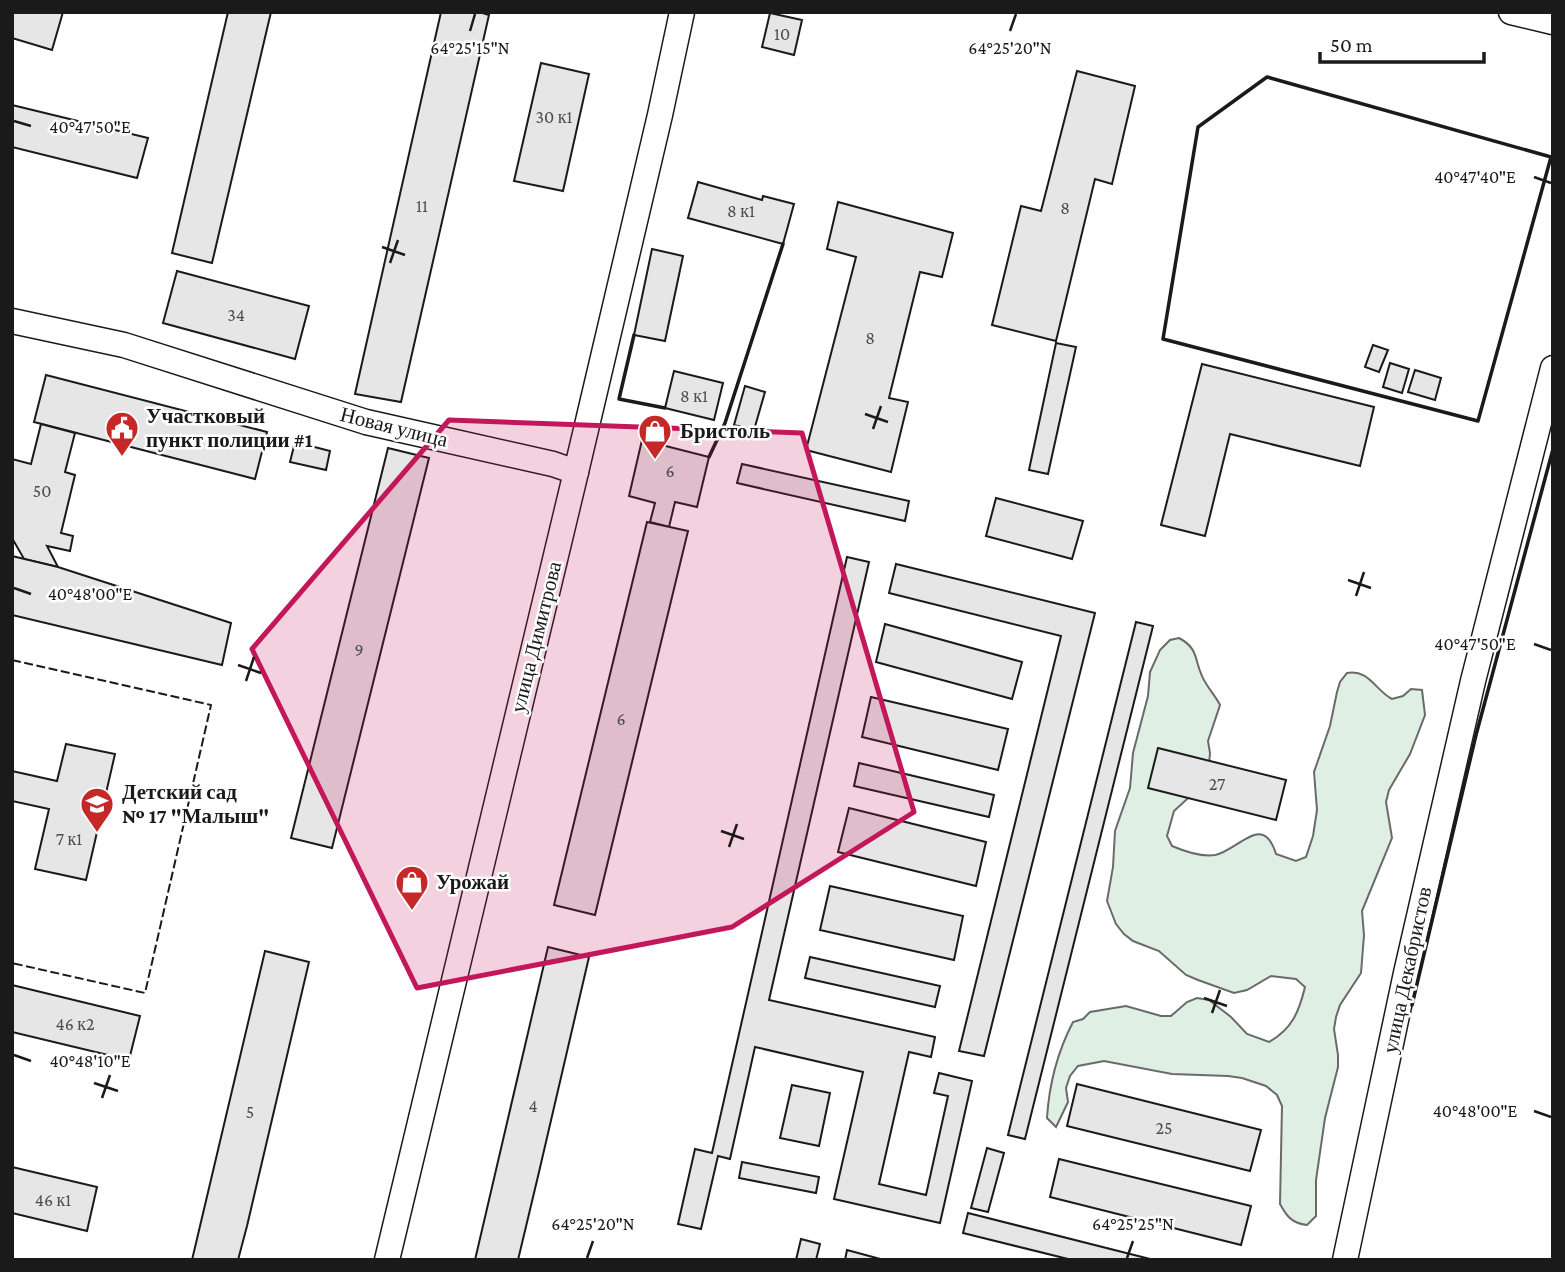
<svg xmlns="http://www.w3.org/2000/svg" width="1565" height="1272" font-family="'Crimson Pro',serif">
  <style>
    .green { fill: #e0efe3; stroke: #6a6a6a; stroke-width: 2 }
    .building { fill: #e6e6e6; stroke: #1a1a1a; stroke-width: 2 }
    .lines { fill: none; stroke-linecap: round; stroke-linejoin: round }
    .minor-casing { stroke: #1a1a1a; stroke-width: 27 }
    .minor { stroke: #fff; stroke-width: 24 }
    .fence { stroke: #1a1a1a; stroke-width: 2; stroke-dasharray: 9 3.5; stroke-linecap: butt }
    .wall { stroke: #1a1a1a; stroke-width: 3.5 }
    .marked { fill: #c2185b; fill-opacity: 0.2; stroke: #c2185b; stroke-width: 5; stroke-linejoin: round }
    .ticks { fill: none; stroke: #1a1a1a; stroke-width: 2.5 }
    .labels { text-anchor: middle; stroke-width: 5; stroke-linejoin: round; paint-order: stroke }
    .number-label { font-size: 18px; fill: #4d4d4d }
    .poi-label { font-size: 21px; font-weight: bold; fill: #1a1a1a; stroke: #fff; text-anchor: start }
    .street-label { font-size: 21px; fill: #1a1a1a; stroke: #fff }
    .ticks-label { font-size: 18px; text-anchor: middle; fill: #1a1a1a; stroke: #fff; stroke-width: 5; stroke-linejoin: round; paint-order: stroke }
  </style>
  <rect width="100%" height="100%" fill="#fff"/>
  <path class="green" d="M1179,638C1199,649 1194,659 1202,676C1206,686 1215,695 1220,705L1208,741L1210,753L1209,765L1197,790L1174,811L1167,836L1172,846C1186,852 1201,857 1215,855C1238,851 1263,811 1276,854L1296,861L1306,857L1313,836L1317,810L1314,772L1330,726L1337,692L1340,682L1347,673C1369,669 1375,690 1392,699L1403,696L1411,689L1422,690L1425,715L1410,754L1389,790L1386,802L1392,838L1362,911L1364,935L1361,973L1340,1005L1336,1017L1334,1029L1338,1055V1067L1325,1118L1316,1180V1216L1307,1225C1292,1223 1287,1217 1280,1204L1282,1106L1277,1095L1266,1086L1242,1078L1228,1076L1172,1074L1104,1061L1078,1066L1070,1076L1066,1088L1068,1102L1056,1127L1047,1118C1049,1085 1058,1051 1073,1022L1083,1019L1090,1012L1126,1006L1161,1016H1171L1187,1002L1197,998L1209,1000L1231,1017L1247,1034L1269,1042C1292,1029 1299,1012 1305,987L1296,979L1271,976L1247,990L1234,993L1198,980L1186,975L1159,951L1133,941L1124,934L1116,924L1107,901L1113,867L1115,831L1130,788L1133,753L1148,696L1150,672L1160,650L1170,640Z"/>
  <g class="building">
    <path d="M12,12H63L52,50L12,38Z"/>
    <path d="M228,12H271L212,263L172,253Z"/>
    <path d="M441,12H479L489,15L401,402L355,394Z"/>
    <path d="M770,13L802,20L794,55L762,47Z"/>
    <path d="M541,63L589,74L563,191L514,181Z"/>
    <path d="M1077,71L1135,86L1112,184L1095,179L1056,341L992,325L1021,206L1041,211Z"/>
    <path d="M12,105L148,138L137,178L12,147Z"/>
    <path d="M698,182L762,200L763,196L794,204L783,244L688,218Z"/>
    <path d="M838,202L953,233L942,277L920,272L889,398L908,402L891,472L806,450L856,257L827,249Z"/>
    <path d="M652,249L683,256L665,341L634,335Z"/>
    <path d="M177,271L309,306L295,359L163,323Z"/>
    <path d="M1056,343L1076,347L1048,474L1029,470Z"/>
    <path d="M1373,345L1388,350L1379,372L1365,367Z"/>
    <path d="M1390,363L1409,369L1402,393L1383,387Z"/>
    <path d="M1202,364L1374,407L1360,466L1230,434L1205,536L1161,525Z"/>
    <path d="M1415,370L1441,378L1435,400L1408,392Z"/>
    <path d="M674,371L723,383L714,420L665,408Z"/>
    <path d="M46,375L267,432L255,479L34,422Z"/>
    <path d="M745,386L765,392L754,430L734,425Z"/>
    <path d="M41,424L75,433L65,472L75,475L61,533L73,536L70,551L47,546L58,567L24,559L12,538V459L31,464Z"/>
    <path d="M642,440L709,457L697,507L675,502L669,527L650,522L655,503L629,496Z"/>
    <path d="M295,442L330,451L326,470L290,462Z"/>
    <path d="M388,448L429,458L332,848L291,838Z"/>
    <path d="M742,464L909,501L905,521L737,483Z"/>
    <path d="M996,498L1083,521L1072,559L986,536Z"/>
    <path d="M647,522L688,531L595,915L554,905Z"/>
    <path d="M12,556L58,567L231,623L222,665L12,615Z"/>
    <path d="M847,557L869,562L769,1000L935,1037L931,1057L909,1052L879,1184L926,1195L948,1096L934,1093L939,1073L972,1081L940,1223L834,1199L863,1072L755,1047L730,1159L718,1156L701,1229L678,1224L695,1149L712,1153Z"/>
    <path d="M896,564L1095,613L984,1056L959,1051L1061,636L889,593Z"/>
    <path d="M1136,622L1153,626L1025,1139L1008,1135Z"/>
    <path d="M885,624L1022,662L1012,699L876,662Z"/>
    <path d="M871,697L1008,729L998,770L862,737Z"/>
    <path d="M66,744L115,754L86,880L35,869L49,809L12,801V771L57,781Z"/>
    <path d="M1158,748L1286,780L1276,820L1148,788Z"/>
    <path d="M859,763L994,795L989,817L854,786Z"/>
    <path d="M849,808L986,842L976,886L838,852Z"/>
    <path d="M830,886L963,916L954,960L820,930Z"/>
    <path d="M548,947L589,957L539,1172L518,1260H475Z"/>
    <path d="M265,951L309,962L247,1226L238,1260H192Z"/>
    <path d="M810,957L940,986L935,1007L805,978Z"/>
    <path d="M12,985L140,1016L129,1060L12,1032Z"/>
    <path d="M1077,1084L1261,1130L1250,1171L1067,1126Z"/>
    <path d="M792,1085L830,1093L819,1146L780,1138Z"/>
    <path d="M987,1148L1004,1153L988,1212L971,1208Z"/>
    <path d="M1059,1159L1251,1206L1241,1245L1050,1197Z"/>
    <path d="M742,1162L819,1177L816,1193L739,1178Z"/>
    <path d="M12,1167L97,1187L87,1231L12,1213Z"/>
    <path d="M968,1213L1154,1260H1072L963,1233Z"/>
    <path d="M801,1239L820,1244L816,1260H796Z"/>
    <path d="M847,1250L884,1260H845Z"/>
  </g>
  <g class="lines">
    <defs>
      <g id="minor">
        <path d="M1511,12L1553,22"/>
        <path d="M12,321L124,345L366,422L553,464L576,472"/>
        <path d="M387,1260L576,472L660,115L682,12"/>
        <path d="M1345,1260L1406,973L1473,681L1553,368"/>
      </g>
    </defs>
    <use href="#minor" class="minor-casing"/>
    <use href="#minor" class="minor"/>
    <path class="fence" d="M12,660L211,705L145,993L12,963"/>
    <g class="wall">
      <path d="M1267,77L1551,157L1478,421L1163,339L1198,127Z"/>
      <path d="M634,335L619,399L665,408"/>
      <path d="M709,457L725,423L783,244"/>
      <path d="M1412,1005L1476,735L1553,449"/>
    </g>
  </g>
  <path class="marked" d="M449,420L802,433L914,812L732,927L417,988L252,649Z"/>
  <path class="ticks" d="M470,31L475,14M1010,31L1016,14M14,121L31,126M1534,177L1551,183M382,247L405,255M390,263L398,240M865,414L888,422M873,429L881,406M1348,580L1371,588M14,588L31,594M1356,596L1364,572M1534,644L1551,650M238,665L261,673M246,681L254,657M721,831L744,839M729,847L737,824M1204,998L1227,1006M1212,1013L1220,990M14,1055L31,1061M94,1083L118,1091M102,1098L110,1075M1534,1111L1551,1117M587,1258L593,1241M1127,1258L1133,1241"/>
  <defs>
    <symbol id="civic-pin" viewBox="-11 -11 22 30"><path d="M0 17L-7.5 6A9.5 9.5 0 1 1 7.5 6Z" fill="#c62828" stroke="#fff"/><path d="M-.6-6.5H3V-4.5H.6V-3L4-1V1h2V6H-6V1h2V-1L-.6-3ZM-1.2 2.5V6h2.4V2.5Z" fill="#fff"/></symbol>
    <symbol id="shop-pin" viewBox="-11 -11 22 30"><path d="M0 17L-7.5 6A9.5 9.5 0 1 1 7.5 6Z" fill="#c62828" stroke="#fff"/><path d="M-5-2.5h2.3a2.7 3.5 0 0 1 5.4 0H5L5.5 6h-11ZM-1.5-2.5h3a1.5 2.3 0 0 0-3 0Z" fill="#fff"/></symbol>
    <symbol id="school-pin" viewBox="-11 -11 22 30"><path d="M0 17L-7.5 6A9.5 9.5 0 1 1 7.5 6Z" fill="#c62828" stroke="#fff"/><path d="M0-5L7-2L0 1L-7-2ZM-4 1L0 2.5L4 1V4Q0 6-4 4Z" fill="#fff"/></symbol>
  </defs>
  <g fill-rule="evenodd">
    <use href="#civic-pin" x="103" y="409" width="38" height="52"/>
    <use href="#shop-pin" x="636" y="412" width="38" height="52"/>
    <use href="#school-pin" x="78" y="785" width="38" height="52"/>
    <use href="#shop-pin" x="393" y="863" width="38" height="52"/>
  </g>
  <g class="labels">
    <g class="number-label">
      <text x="782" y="40">10</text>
      <text x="554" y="123">30 к1</text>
      <text x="422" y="212">11</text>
      <text x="1065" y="214">8</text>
      <text x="741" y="217">8 к1</text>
      <text x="236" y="321">34</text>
      <text x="870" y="344">8</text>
      <text x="694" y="402">8 к1</text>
      <text x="670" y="477">6</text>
      <text x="42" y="497">50</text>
      <text x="359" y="656">9</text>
      <text x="621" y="725">6</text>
      <text x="1217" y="790">27</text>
      <text x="69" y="845">7 к1</text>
      <text x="75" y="1030">46 к2</text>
      <text x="533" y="1112">4</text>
      <text x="250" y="1118">5</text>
      <text x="1164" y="1134">25</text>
      <text x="53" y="1206">46 к1</text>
    </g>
    <g class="poi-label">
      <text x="146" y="423">Участковый<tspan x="146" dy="24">пункт полиции #1</tspan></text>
      <text x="680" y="438">Бристоль</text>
      <text x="122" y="799">Детский сад<tspan x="122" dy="24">№ 17 "Малыш"</tspan></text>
      <text x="436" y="889">Урожай</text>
    </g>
    <g class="street-label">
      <text transform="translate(394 427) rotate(14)" y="7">Новая улица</text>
      <text transform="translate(536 637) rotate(-76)" y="7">улица Димитрова</text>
      <text transform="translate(1407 970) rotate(-78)" y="7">улица Декабристов</text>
    </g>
  </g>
  <g class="ticks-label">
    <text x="470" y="54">64°25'15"N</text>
    <text x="1010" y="54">64°25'20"N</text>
    <text x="90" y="133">40°47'50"E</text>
    <text x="1475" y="183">40°47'40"E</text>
    <text x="90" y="600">40°48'00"E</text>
    <text x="1475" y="650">40°47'50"E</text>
    <text x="90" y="1067">40°48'10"E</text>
    <text x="1475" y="1117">40°48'00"E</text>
    <text x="593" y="1230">64°25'20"N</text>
    <text x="1133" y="1230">64°25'25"N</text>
  </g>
  <rect width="1565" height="1272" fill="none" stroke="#1a1a1a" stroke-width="28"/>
  <path d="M1320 52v10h164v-10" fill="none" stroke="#1a1a1a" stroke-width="3.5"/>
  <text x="1330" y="52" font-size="21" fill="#1a1a1a" stroke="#ffffff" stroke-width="5" paint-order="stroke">50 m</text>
</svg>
